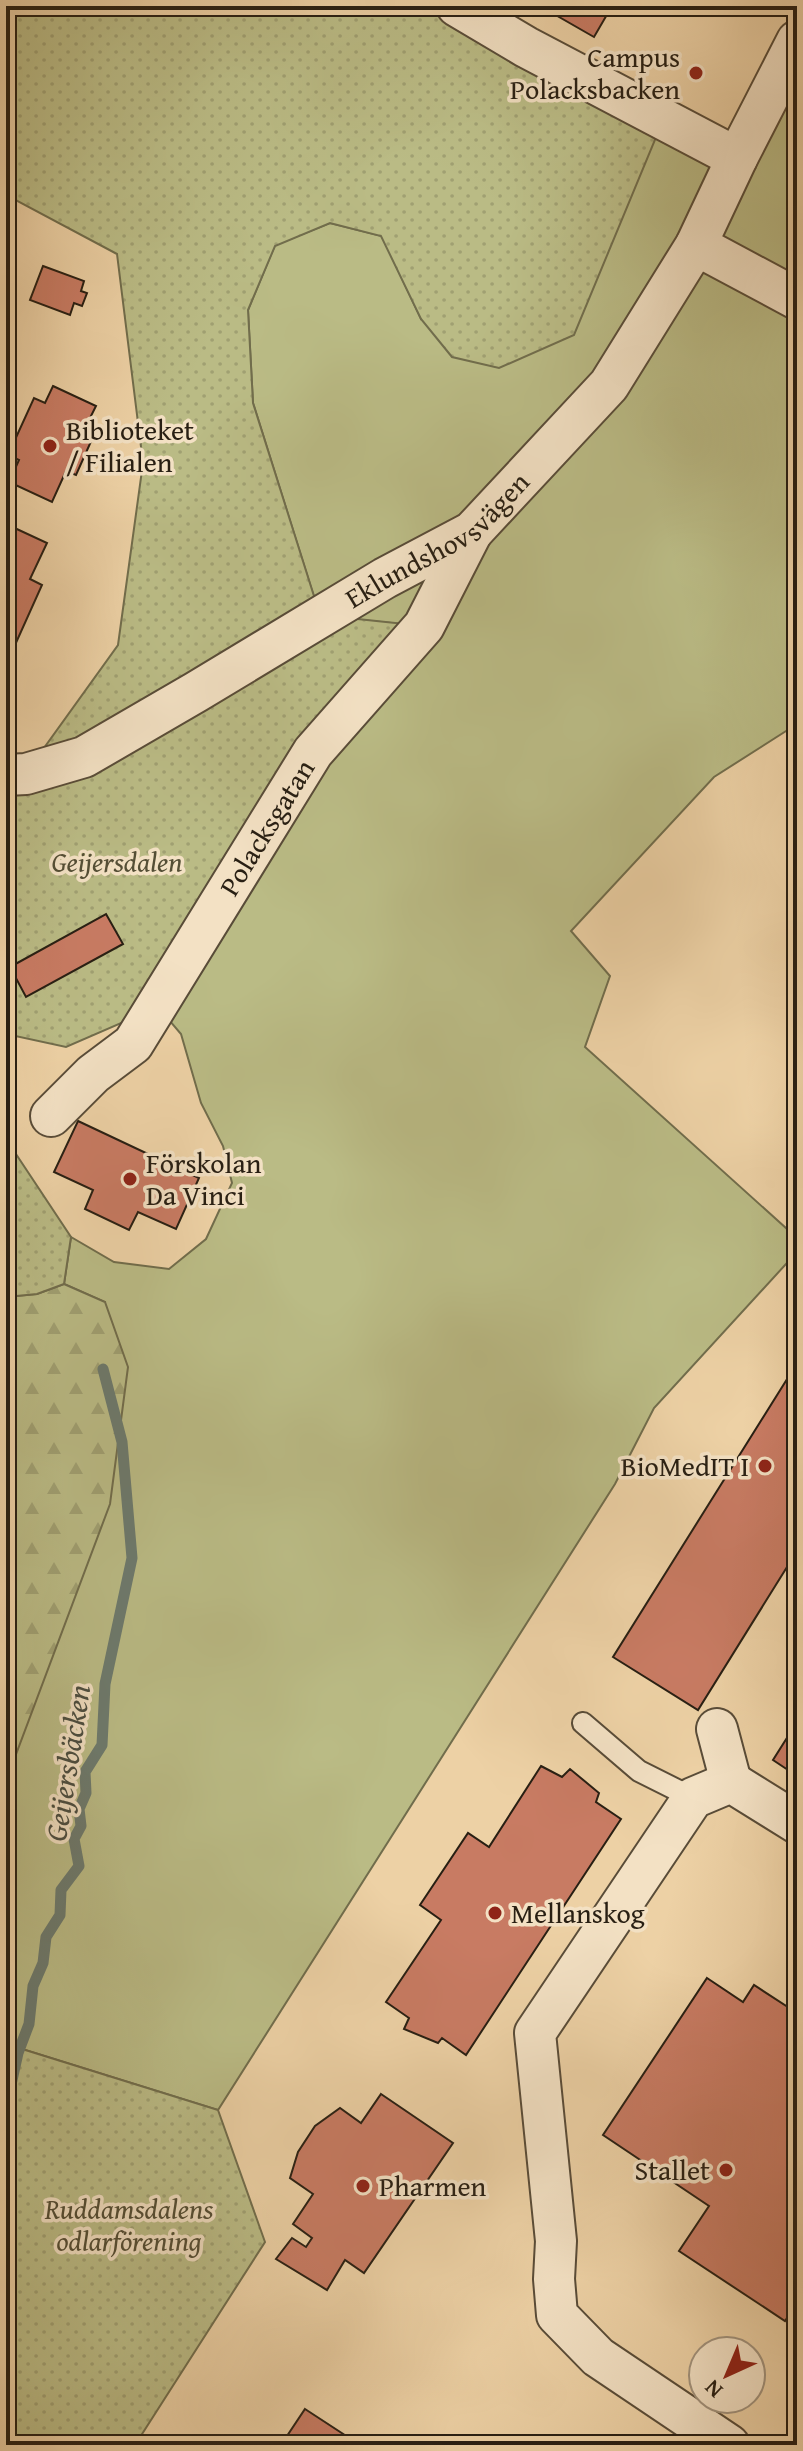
<svg xmlns="http://www.w3.org/2000/svg" width="803" height="2451" font-family="'Gentium Book Plus',serif">
  <style>
    .grass { fill: #babb85; stroke: #716d4c; stroke-width: 2 }
    .forest { fill: url(#forest-firs); stroke: #716d4c; stroke-width: 2 }
    .park { fill: url(#park-dots); stroke: #716d4c; stroke-width: 2 }
    .lines { fill: none; stroke-linecap: round; stroke-linejoin: round }
    .stream { stroke: #6c7a6e; stroke-width: 11 }
    .building { fill: #c87b63; stroke: #281f13; stroke-width: 2 }
    .lane-casing { stroke: #594c38; stroke-width: 24 }
    .street-casing { stroke: #594c38; stroke-width: 44 }
    .lane { stroke: #f3e1c4; stroke-width: 20 }
    .street { stroke: #f3e1c4; stroke-width: 40 }
    .poi-dot { fill: #8f2418; stroke: #f3e1c4; stroke-width: 3 }
    .labels { text-anchor: middle; stroke-width: 7; stroke-linejoin: round; paint-order: stroke }
    .poi-label { font-size: 28px; fill: #281f13; stroke: #f3e1c4; text-anchor: start }
    .street-label { font-size: 28px; fill: #281f13; stroke: #f3e1c4 }
    .park-label { font-size: 28px; font-style: italic; fill: #544e35; stroke: #f3e1c4 }
    .water-label { font-size: 30px; font-style: italic; fill: #4a4d40; stroke: #f3e1c4 }
  </style>
  <defs>
    <pattern id="forest-firs" width="22" height="20" patternUnits="userSpaceOnUse" patternTransform="scale(2)"><rect width="22" height="20" fill="#babb85"/><path d="M5 1l3.5 6h-7zM16 11l3.5 6h-7z" fill="#a0a072"/></pattern>
    <pattern id="park-dots" width="8" height="8" patternUnits="userSpaceOnUse" patternTransform="scale(2)"><rect width="8" height="8" fill="#babb85"/><path d="M2 2h.1M6 6h.1" fill="none" stroke="#a0a072" stroke-width="1.8" stroke-linecap="round"/></pattern>
  </defs>
  <rect width="100%" height="100%" fill="#edd1a5"/>
  <filter id="stains"><feTurbulence type="fractalNoise" baseFrequency=".0025" numOctaves="4"/><feColorMatrix values="0 0 0 0 .2 0 0 0 0 .09 0 0 0 0 .02 0 0 0 .5 -.17"/></filter>
  <radialGradient id="worn" r=".72"><stop offset=".6" stop-color="#630" stop-opacity="0"/><stop offset="1" stop-color="#630" stop-opacity=".3"/></radialGradient>
  <path class="grass" d="M797,41V724L714,777L571,931L610,976L585,1047L797,1238V1252L654,1408L615,1484L218,2110L6,2044V1781L36,1695L105,1302L64,1284L71,1237L114,1262L169,1269L206,1239L232,1183L223,1146L201,1103L181,1034L158,1007L423,626L320,616L253,403L248,310L275,245L330,223L382,236L421,319L663,120L737,158Z"/>
  <path class="forest" d="M64,1284L105,1302L128,1367L110,1504L6,1781V1297L37,1294Z"/>
  <g class="park">
    <path d="M6,6H495L669,106L574,335L499,368L452,357L421,319L381,236L330,223L275,246L248,310L253,403L320,615L424,626L158,1007L66,1047L6,1034V775L26,773L118,645L143,463L117,254L6,195Z"/>
    <path d="M6,1139L71,1237L64,1284L37,1294L6,1297Z"/>
    <path d="M6,2044L218,2110L265,2242L135,2445H6Z"/>
  </g>
  <g class="lines">
    <path class="stream" d="M6,2107L18,2053L29,2024L33,1986L43,1963L46,1937L60,1915L61,1890L79,1866L74,1839L81,1826L79,1809L86,1793L85,1772L102,1745L105,1684L132,1558L122,1442L103,1369"/>
  </g>
  <g class="building">
    <path d="M540,6H612L594,37Z"/>
    <path d="M43,266L84,281L81,291L87,293L82,306L74,303L70,315L30,300Z"/>
    <path d="M53,386L96,406L83,432L93,437L76,475L66,471L52,502L9,482L19,460L8,455L34,398L45,403Z"/>
    <path d="M6,524L47,543L30,579L42,585L6,665Z"/>
    <path d="M106,914L123,944L26,997L10,967Z"/>
    <path d="M78,1121L199,1178L176,1229L138,1212L129,1230L85,1209L93,1190L54,1172Z"/>
    <path d="M789,1376L797,1382V1551L698,1710L613,1657Z"/>
    <path d="M797,1722V1776L773,1760Z"/>
    <path d="M541,1766L562,1777L570,1769L599,1793L596,1802L621,1819L466,2055L442,2038L438,2043L404,2029L409,2018L386,2002L441,1920L420,1905L468,1833L489,1847Z"/>
    <path d="M707,1978L743,2002L754,1985L797,2013V2303L785,2321L679,2251L709,2206L603,2135Z"/>
    <path d="M381,2094L453,2143L364,2273L345,2260L327,2290L276,2259L292,2238L306,2247L312,2238L293,2224L313,2194L290,2178L298,2152L315,2126L340,2108L361,2123Z"/>
    <path d="M305,2409L360,2445H281Z"/>
  </g>
  <g class="lines">
    <defs>
      <path id="lane" d="M583,1723L639,1771L693,1798"/>
      <g id="street">
        <path d="M457,6L526,47L737,158"/>
        <path d="M696,245L797,299"/>
        <path id="s1" d="M6,775L26,774L84,757L196,692L385,578L472,532L609,385L696,245L737,158L797,41"/>
        <path id="s2" d="M51,1116L93,1074L133,1044L313,752L424,626L472,532"/>
        <path d="M717,1729L731,1782"/>
        <path d="M729,2445L598,2357L557,2315L554,2279L556,2241L535,2033L693,1798L731,1782L797,1823"/>
      </g>
    </defs>
    <use href="#lane" class="lane-casing"/>
    <use href="#street" class="street-casing"/>
    <use href="#lane" class="lane"/>
    <use href="#street" class="street"/>
  </g>
  <g class="poi-dot">
    <circle cx="696" cy="73" r="8"/>
    <circle cx="50" cy="446" r="8"/>
    <circle cx="130" cy="1179" r="8"/>
    <circle cx="765" cy="1466" r="8"/>
    <circle cx="495" cy="1913" r="8"/>
    <circle cx="726" cy="2170" r="8"/>
    <circle cx="363" cy="2186" r="8"/>
  </g>
  <g class="labels">
    <g class="poi-label">
      <text x="680" y="67" text-anchor="end">Campus<tspan x="680" dy="32">Polacksbacken</tspan></text>
      <text x="66" y="440">Biblioteket<tspan x="66" dy="32">/ Filialen</tspan></text>
      <text x="146" y="1173">Förskolan<tspan x="146" dy="32">Da Vinci</tspan></text>
      <text x="749" y="1476" text-anchor="end">BioMedIT I</text>
      <text x="511" y="1923">Mellanskog</text>
      <text x="710" y="2180" text-anchor="end">Stallet</text>
      <text x="379" y="2196">Pharmen</text>
    </g>
    <g class="street-label">
      <text dy="10" stroke="none"><textPath href="#s1" startOffset="496">Eklundshovsvägen</textPath></text>
      <text dy="10" stroke="none"><textPath href="#s2" startOffset="364">Polacksgatan</textPath></text>
    </g>
    <g class="park-label">
      <text x="117" y="872">Geijersdalen</text>
      <text x="129" y="2219">Ruddamsdalens<tspan x="129" dy="32">odlarförening</tspan></text>
    </g>
    <g class="water-label">
      <text transform="translate(68 1763) rotate(-81)" y="10">Geijersbäcken</text>
    </g>
  </g>
  <rect width="803" height="2451" fill="none" stroke="#edd1a5" stroke-width="32"/>
  <rect x="8" y="8" width="787" height="2435" fill="none" stroke="#281f13" stroke-width="4"/>
  <rect x="16" y="16" width="771" height="2419" fill="none" stroke="#281f13" stroke-width="2"/>
  <g transform="translate(727 2375) rotate(224)"><circle r="38" fill="#f3e1c4" stroke="#a2937d" stroke-width="2"/>
  <path d="M0-6L14 30L0 20L-14 30Z" fill="#8f2418"/>
  <text y="-12" font-size="22" font-weight="bold" text-anchor="middle" fill="#281f13">N</text>
  </g>
  <rect width="100%" height="100%" filter="url(#stains)"/>
  <rect width="100%" height="100%" fill="url(#worn)"/>
</svg>
